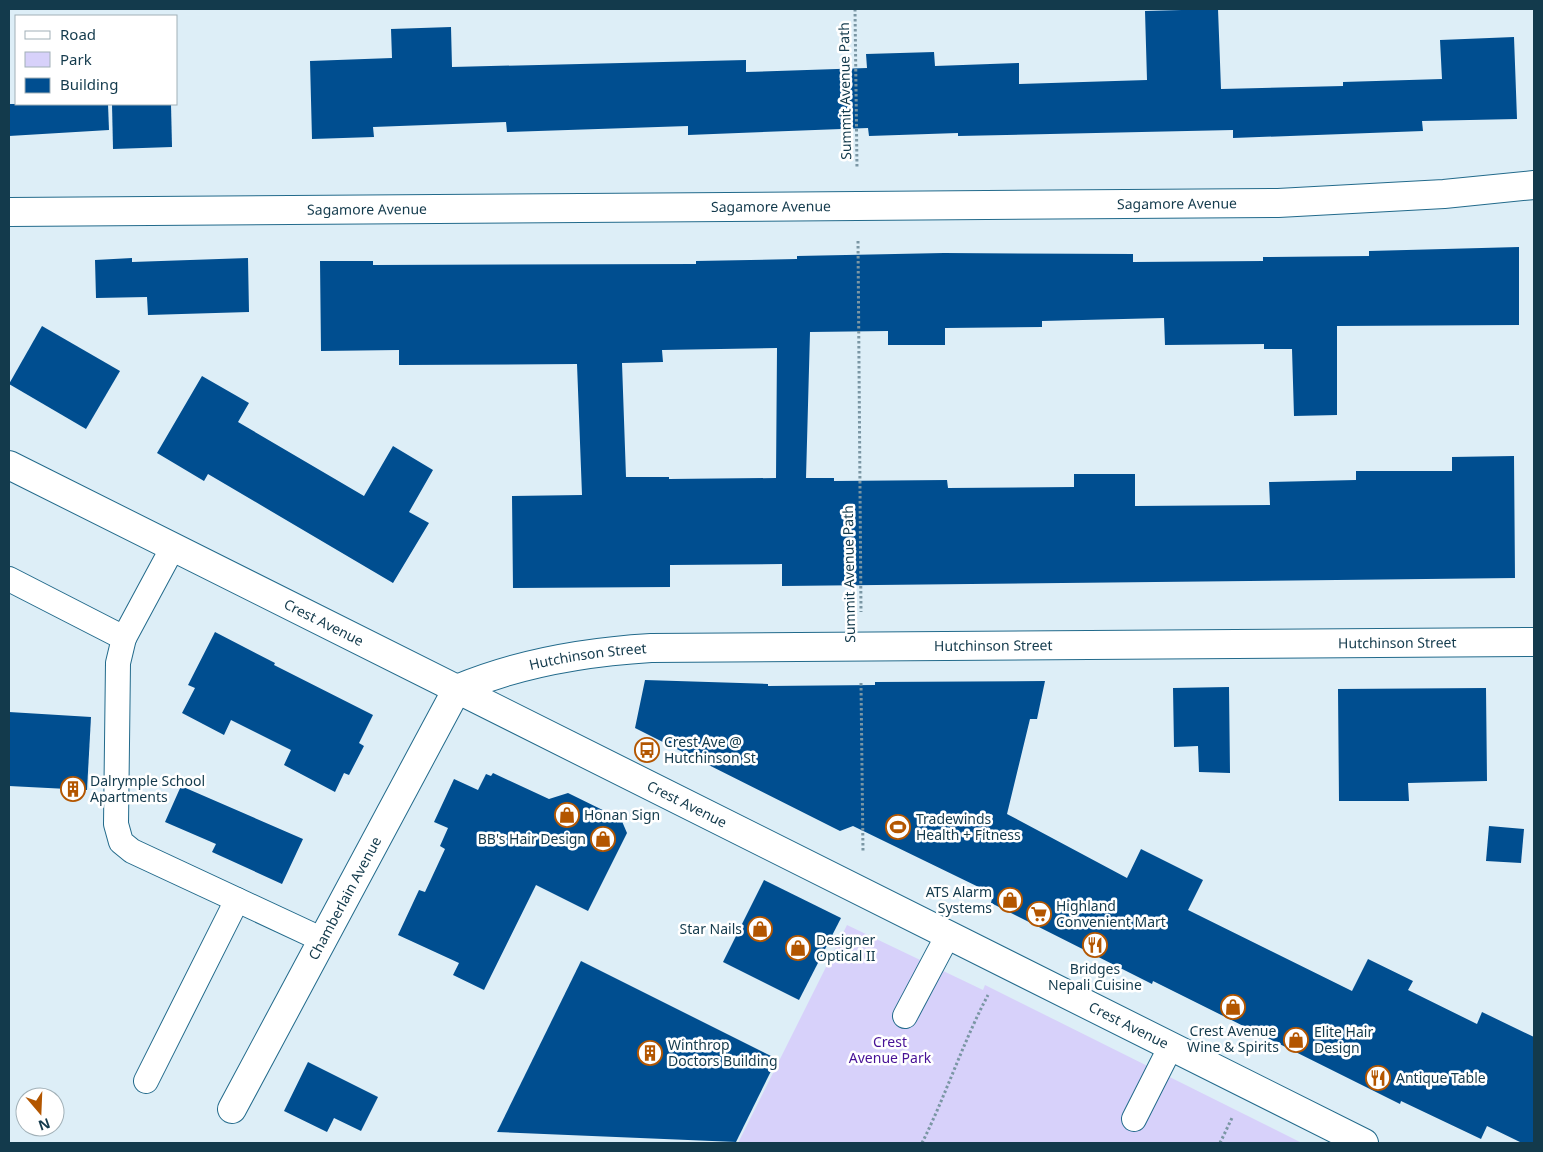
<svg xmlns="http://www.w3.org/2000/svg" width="1543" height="1152" font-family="'Noto Sans',sans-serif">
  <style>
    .green { fill: #d7d1fa }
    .building { fill: #004e90; fill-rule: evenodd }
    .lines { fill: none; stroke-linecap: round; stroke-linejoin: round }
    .service-casing { stroke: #226a8b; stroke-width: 26 }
    .minor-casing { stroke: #226a8b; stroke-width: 30 }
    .secondary-casing { stroke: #226a8b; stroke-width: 30 }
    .path { stroke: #7a96a4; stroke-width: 3; stroke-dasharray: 2.5 2.5; stroke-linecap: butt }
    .service { stroke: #fff; stroke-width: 24 }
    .minor { stroke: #fff; stroke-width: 28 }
    .secondary { stroke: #fff; stroke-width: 28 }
    .labels { text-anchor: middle; stroke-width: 5; stroke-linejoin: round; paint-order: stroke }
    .street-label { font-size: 14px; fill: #133a4c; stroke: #fff }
    .poi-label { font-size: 14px; fill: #133a4c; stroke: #fff; text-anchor: start }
    .park-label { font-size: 14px; fill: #471196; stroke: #fff }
  </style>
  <rect width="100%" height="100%" fill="#ddeef7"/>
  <path class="green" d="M847,925L983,990L985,985L1302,1143H738Z"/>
  <g class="building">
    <path d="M1218,9L1221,89L1343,86V82L1442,79L1440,40L1514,37L1517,119L1422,121L1423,131L1233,138V130L958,136V133L869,136L868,128L688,135V126L507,132L506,122L373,127L374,137L312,139L310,61L392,58L391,29L451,27L452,67L746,60V72L867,68L866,54L934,52L935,66L1019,63V84L1147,80L1145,11Z"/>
    <path d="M9,104H108L109,130L9,136Z"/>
    <path d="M112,104H171L172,147L113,149Z"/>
    <path d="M1519,247V325L1337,326V415L1294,416L1292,349H1264V344L1165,345L1164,318L1042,321V327L945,328V345H888V331L810,332L806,478H834V481L947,480L948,488L1074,487V474H1135V506L1270,505L1269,482L1356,480V471H1452V457L1514,456L1515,578L782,586V564L670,565V587L513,588L512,496L582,495L577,364L399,365V350L321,351L320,261H373V265L696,264V261L797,259V256L944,253L1133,254V262L1263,261V257L1369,256V251ZM777,348L776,478L669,479V477H626L622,363L663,362L662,350Z"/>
    <path d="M132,258V262L248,258L249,312L148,315L147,297L96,298L95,260Z"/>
    <path d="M42,326L120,371L86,429L9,384Z"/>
    <path d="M202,376L249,403L238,422L364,496L393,446L433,470L409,512L429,523L393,583L208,474L204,481L157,453Z"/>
    <path d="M215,632L275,663L274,665L373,715L359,743L364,746L349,775L344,773L335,792L284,765L291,750L231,720L224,735L182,713L195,688L188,685Z"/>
    <path d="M645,680L768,684V686L875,685V682L1045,681L1037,719H1030L1007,814L1127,878L1141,849L1203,880L1188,910L1352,991L1368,959L1413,981L1408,990L1477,1024L1482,1012L1534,1037V1143H1522L1487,1126L1481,1139L1401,1101L1400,1104L1153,981L1152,984L991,903L993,894L853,826L840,831L635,728Z"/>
    <path d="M1229,687L1230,773L1199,772L1198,746L1174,747L1173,688Z"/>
    <path d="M1486,688L1487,781L1408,783L1409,801H1339L1338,689Z"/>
    <path d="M9,712L91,717L87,790L9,786Z"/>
    <path d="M493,773L549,799L568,793L621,819L627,833L588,911L536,885L484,990L453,975L459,963L398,935L419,890L425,892L445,849L440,846L448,828L434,822L454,779L478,790L486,774L491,776Z"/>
    <path d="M181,786L303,839L282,884L212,852L216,844L165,822Z"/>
    <path d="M1489,826L1524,829L1521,863L1486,861Z"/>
    <path d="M764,880L841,918L799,1000L723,962Z"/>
    <path d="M581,961L777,1059L736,1142L497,1132Z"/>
    <path d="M308,1062L378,1097L361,1131L334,1118L327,1132L284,1111Z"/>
  </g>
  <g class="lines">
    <defs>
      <g id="service">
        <path d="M9,579L124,638L173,547"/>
        <path d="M124,638L118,663L116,824L121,842L132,851L323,940"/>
        <path d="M905,1016L948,935"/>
        <path d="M146,1081L237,900"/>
        <path d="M1134,1119L1171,1046"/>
      </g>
      <g id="minor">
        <path id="s1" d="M9,212L1278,203L1444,194L1534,185"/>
        <path id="s2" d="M232,1109L457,689C519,663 584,652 651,648L1534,642"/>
      </g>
      <g id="secondary">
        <path id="s3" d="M9,465L1364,1143"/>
      </g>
    </defs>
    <use href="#service" class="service-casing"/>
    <use href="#minor" class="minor-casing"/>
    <use href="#secondary" class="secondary-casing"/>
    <g class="path">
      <path d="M855,9L857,169"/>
      <path d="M858,241L861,612"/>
      <path d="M861,683L863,852"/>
      <path d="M922,1143C946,1095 963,1042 988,995"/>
      <path d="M1220,1143L1232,1118"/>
    </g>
    <use href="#service" class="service"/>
    <use href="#minor" class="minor"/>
    <use href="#secondary" class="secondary"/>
  </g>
  <defs>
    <symbol id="bus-ring" viewBox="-11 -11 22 22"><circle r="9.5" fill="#fff" stroke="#b35600" stroke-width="1.5"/><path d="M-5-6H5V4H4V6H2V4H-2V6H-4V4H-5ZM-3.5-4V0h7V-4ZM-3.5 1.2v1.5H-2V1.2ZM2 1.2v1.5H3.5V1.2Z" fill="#b35600"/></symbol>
    <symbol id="building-ring" viewBox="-11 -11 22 22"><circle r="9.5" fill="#fff" stroke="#b35600" stroke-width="1.5"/><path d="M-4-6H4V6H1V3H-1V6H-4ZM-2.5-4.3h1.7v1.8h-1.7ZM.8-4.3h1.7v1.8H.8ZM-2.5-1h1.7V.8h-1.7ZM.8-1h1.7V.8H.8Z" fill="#b35600"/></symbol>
    <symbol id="shop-ring" viewBox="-11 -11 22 22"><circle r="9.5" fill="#fff" stroke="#b35600" stroke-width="1.5"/><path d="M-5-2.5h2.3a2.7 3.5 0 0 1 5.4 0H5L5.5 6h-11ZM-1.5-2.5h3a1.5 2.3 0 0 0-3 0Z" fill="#b35600"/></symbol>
    <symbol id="stadium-ring" viewBox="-11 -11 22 22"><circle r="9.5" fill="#fff" stroke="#b35600" stroke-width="1.5"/><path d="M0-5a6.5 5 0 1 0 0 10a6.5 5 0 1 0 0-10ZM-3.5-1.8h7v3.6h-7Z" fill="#b35600"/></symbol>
    <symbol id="supermarket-ring" viewBox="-11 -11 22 22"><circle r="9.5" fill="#fff" stroke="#b35600" stroke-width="1.5"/><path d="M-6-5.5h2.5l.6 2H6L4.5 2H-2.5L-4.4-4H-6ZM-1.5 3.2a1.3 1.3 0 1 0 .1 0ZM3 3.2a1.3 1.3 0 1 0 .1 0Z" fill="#b35600"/></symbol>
    <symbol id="restaurant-ring" viewBox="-11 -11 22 22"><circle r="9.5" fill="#fff" stroke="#b35600" stroke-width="1.5"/><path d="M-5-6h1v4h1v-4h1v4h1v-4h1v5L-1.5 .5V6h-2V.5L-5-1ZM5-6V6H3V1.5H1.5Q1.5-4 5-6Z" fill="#b35600"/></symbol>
  </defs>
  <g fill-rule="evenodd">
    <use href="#bus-ring" x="633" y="736" width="28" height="28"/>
    <use href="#building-ring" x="59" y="775" width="28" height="28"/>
    <use href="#shop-ring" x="553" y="801" width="28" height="28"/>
    <use href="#stadium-ring" x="884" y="813" width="28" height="28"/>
    <use href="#shop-ring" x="589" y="825" width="28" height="28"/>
    <use href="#shop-ring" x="996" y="886" width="28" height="28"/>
    <use href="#supermarket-ring" x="1025" y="900" width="28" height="28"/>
    <use href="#shop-ring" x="746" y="915" width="28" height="28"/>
    <use href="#restaurant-ring" x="1081" y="931" width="28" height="28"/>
    <use href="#shop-ring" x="784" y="934" width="28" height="28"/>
    <use href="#shop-ring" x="1219" y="993" width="28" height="28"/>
    <use href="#shop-ring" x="1282" y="1026" width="28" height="28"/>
    <use href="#building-ring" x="636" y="1039" width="28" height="28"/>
    <use href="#restaurant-ring" x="1364" y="1064" width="28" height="28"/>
  </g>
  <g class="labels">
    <g class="street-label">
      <text transform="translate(845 91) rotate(-91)" y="5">Summit Avenue Path</text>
      <text dy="5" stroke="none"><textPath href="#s1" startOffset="1168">Sagamore Avenue</textPath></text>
      <text dy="5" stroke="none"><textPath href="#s1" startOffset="762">Sagamore Avenue</textPath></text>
      <text dy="5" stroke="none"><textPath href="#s1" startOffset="358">Sagamore Avenue</textPath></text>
      <text transform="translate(849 574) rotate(-91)" y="5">Summit Avenue Path</text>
      <text dy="5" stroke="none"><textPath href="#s3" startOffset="352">Crest Avenue</textPath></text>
      <text dy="5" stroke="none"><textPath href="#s2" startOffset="1422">Hutchinson Street</textPath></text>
      <text dy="5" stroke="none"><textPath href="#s2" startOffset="1018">Hutchinson Street</textPath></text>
      <text dy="5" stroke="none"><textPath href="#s2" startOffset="612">Hutchinson Street</textPath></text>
      <text dy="5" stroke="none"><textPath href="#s3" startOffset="758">Crest Avenue</textPath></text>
      <text dy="5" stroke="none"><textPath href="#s2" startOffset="239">Chamberlain Avenue</textPath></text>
      <text dy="5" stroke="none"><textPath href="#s3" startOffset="1252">Crest Avenue</textPath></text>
    </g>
    <g class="poi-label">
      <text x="664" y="747">Crest Ave @<tspan x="664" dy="16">Hutchinson St</tspan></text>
      <text x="90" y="786">Dalrymple School<tspan x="90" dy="16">Apartments</tspan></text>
      <text x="584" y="820">Honan Sign</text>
      <text x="916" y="824">Tradewinds<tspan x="916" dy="16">Health + Fitness</tspan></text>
      <text x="586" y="844" text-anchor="end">BB's Hair Design</text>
      <text x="992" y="897" text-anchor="end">ATS Alarm<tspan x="992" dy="16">Systems</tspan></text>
      <text x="1056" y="911">Highland<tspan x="1056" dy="16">Convenient Mart</tspan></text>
      <text x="742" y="934" text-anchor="end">Star Nails</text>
      <text x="816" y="945">Designer<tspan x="816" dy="16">Optical II</tspan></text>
      <text x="1095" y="974" text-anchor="middle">Bridges<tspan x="1095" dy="16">Nepali Cuisine</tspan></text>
      <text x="1233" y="1036" text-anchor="middle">Crest Avenue<tspan x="1233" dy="16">Wine &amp; Spirits</tspan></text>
      <text x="1314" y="1037">Elite Hair<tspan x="1314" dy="16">Design</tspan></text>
      <text x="668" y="1050">Winthrop<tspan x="668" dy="16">Doctors Building</tspan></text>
      <text x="1396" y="1083">Antique Table</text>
    </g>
    <g class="park-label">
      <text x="890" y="1047">Crest<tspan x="890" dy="16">Avenue Park</tspan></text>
    </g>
  </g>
  <rect width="1543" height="1152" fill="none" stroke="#133a4c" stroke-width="20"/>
  <rect x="15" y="15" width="162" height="90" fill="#ffffff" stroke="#a1b0b7"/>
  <rect x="25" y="31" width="25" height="8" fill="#ffffff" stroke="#a1b0b7"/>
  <text x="60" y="40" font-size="15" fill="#133a4c">Road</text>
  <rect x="25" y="52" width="25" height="15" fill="#d7d1fa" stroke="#a1b0b7"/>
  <text x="60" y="65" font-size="15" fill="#133a4c">Park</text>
  <rect x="25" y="78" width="25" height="15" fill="#004e90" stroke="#a1b0b7"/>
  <text x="60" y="90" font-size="15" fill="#133a4c">Building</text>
  <g transform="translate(40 1112) rotate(161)"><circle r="24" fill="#ffffff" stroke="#a1b0b7"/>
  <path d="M0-4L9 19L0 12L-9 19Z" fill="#b35600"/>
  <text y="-8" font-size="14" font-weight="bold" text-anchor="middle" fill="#133a4c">N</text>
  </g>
</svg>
